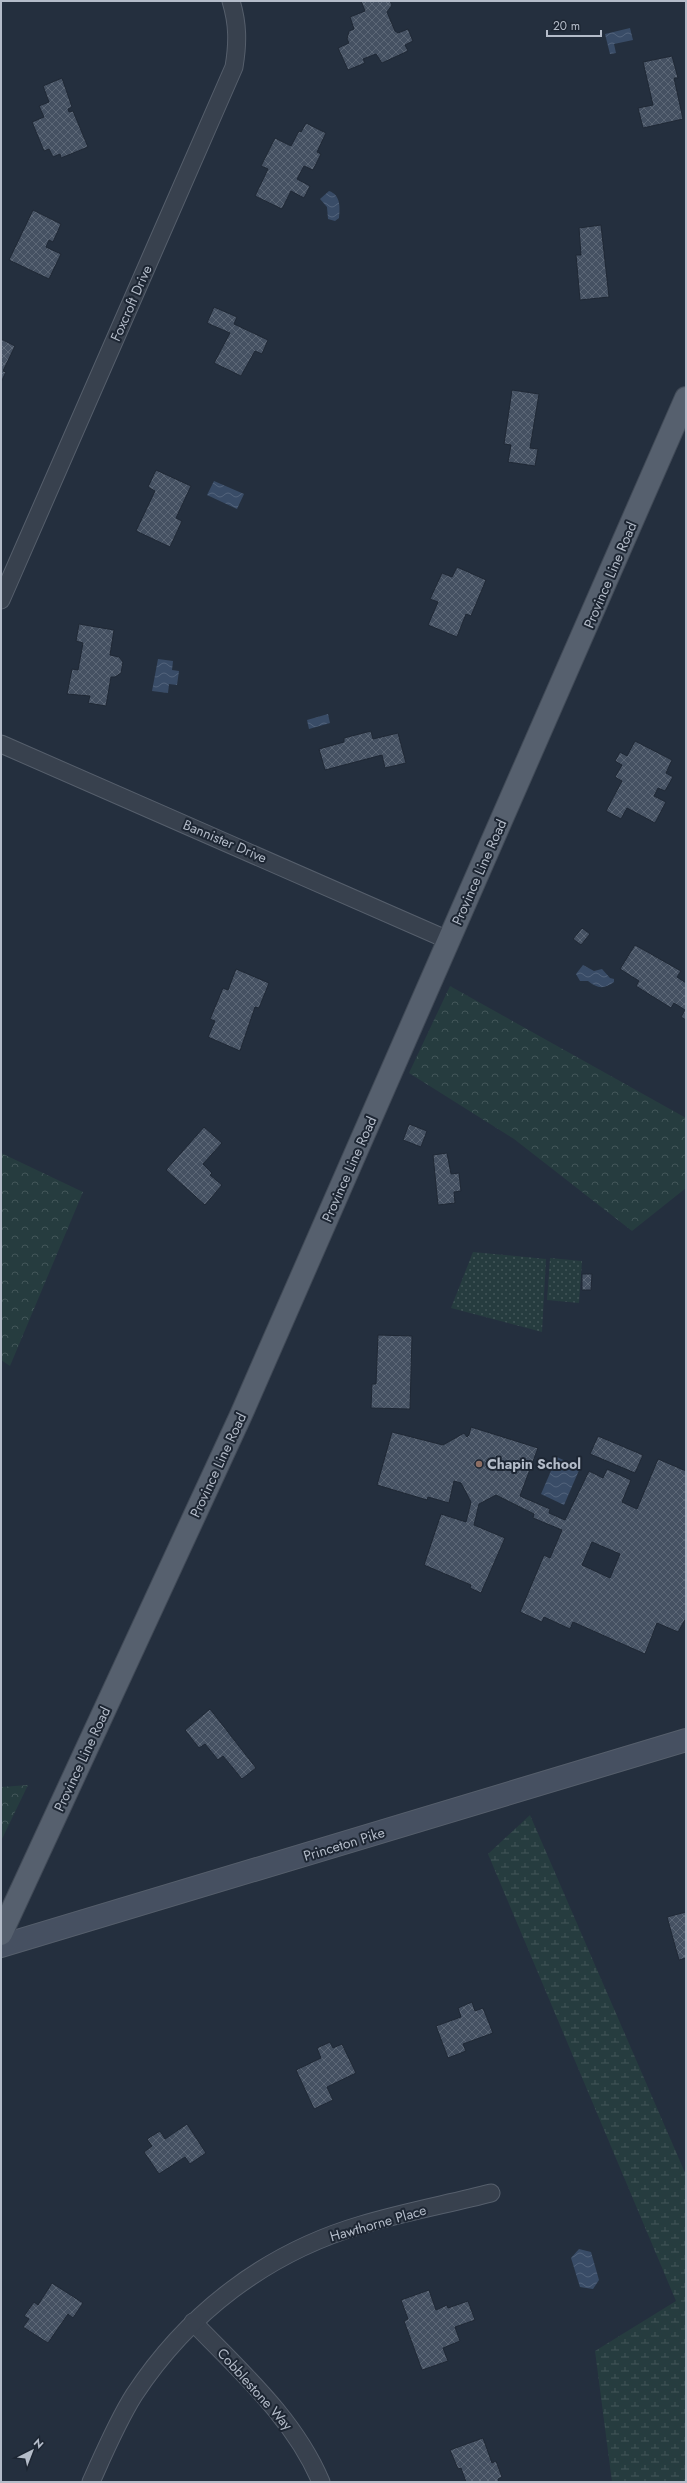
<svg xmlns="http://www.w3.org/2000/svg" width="687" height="2483" font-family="Jost,sans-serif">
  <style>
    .forest { fill: url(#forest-crowns) }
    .wetland { fill: url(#wetland-marsh) }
    .park { fill: url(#park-dots) }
    .water { fill: url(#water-waves) }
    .building { fill: url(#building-cross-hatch); stroke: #1f2835; fill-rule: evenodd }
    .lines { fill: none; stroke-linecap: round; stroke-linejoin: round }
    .street-casing { stroke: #565f6c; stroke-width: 19 }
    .secondary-casing { stroke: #565f6c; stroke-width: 24 }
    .primary-casing { stroke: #414a57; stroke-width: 24 }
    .street { stroke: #38414e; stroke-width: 17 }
    .secondary { stroke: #465061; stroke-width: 22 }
    .primary { stroke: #56606e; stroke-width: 22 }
    .education-dot { fill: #8d6e63; stroke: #1d2633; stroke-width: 1.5 }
    .labels { text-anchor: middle; stroke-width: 4; stroke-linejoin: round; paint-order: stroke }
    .street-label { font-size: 14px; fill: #b4bcc9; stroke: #1d2633 }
    .poi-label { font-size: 14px; font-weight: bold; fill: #b4bcc9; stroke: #1d2633; text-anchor: start }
  </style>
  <defs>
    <pattern id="forest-crowns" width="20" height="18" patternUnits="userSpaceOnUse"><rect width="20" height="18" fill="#263c3f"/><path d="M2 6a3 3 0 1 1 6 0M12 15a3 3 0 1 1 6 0" fill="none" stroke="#435659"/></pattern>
    <pattern id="wetland-marsh" width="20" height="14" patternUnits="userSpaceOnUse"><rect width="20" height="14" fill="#263c3f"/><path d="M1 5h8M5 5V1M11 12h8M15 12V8" fill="none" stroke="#435659"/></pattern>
    <pattern id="park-dots" width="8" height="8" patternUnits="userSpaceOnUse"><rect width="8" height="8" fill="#263c3f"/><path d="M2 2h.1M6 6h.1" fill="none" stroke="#435659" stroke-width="1.8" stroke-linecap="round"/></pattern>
    <pattern id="water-waves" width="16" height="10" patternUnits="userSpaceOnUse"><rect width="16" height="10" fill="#394c67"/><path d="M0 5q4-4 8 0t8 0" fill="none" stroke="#53647b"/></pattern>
    <pattern id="building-cross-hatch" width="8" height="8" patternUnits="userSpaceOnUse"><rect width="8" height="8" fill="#455162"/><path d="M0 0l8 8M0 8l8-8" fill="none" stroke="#5d6877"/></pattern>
  </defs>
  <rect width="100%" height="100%" fill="#242f3e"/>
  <g class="forest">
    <path d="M450,986L686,1118V1188L632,1231L514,1139L409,1073Z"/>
    <path d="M1,1153L83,1192L10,1366L1,1360Z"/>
    <path d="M28,1785L1,1841V1787Z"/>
  </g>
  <path class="wetland" d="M530,1815L686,2175V2482H612L595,2351L676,2301L488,1854Z"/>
  <g class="park">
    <path d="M473,1252L546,1259L542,1332L451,1308Z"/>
    <path d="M550,1258L582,1261L579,1303L547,1300Z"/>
  </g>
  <g class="water">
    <path d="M630,28L633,40L614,44L616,53L610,54L605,34Z"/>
    <path d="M329,191C341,195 340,208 339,218L335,221L328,219L327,207L320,199Z"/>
    <path d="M214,481L244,494L237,509L207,495Z"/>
    <path d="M158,659L173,661L172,670L179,671L177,685L169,684L168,693L152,691Z"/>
    <path d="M328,714L330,723L309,729L307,720Z"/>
    <path d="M583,965L594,971L602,969L610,978L614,979V982C604,989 598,989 588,981H580L576,974Z"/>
    <path d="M557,1457L580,1468L564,1505L541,1494Z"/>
    <path d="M579,2249L591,2252L599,2280L593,2289L580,2287L571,2258Z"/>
  </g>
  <g class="building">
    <path d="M361,1H390L392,5L387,12L395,31L398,33L408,29L413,41L405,45L408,51L382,63L376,54L363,59L365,63L348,70L338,48L349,43L347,39L349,31L354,29L350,17L365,11Z"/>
    <path d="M672,56L678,78H674L683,119L643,128L638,108L653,105L643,62Z"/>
    <path d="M62,78L72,107L68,109L69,112L73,111L88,147L61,158L60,154L53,157L49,149L44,151L32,122L44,117L39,106L49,102L43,86Z"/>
    <path d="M306,123L326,133L317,152L321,154L313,170L304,166L297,179L310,186L304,198L291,191L282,209L255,196L268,169L261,166L275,138L291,146L299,131L301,132Z"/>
    <path d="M33,210L61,224L53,242L49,240L46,247L61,254L49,279L9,260Z"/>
    <path d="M601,225L609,297L580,300L576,255H581L579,228Z"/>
    <path d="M214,307L237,317L234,324L268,340L262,354L255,351L241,376L214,363L230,333L207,323Z"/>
    <path d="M1,339L15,346L3,371L6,372L1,382Z"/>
    <path d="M512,390L539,394L530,448L538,449L535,466L508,462L511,445L504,444Z"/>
    <path d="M156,470L191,486L176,518L182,521L170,547L136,531L155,491L148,487Z"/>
    <path d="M457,567L486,580L471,616L466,614L457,637L428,625L438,602L430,599L442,573L452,577Z"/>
    <path d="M79,624L114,630L110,655L119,657L123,662L121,673L115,677H111L106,706L88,703L90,696L67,694L72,669L78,670L83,643L76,641Z"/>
    <path d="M371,731L373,739L398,733L406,763L385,768L382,755L325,770L319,749L344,742V738Z"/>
    <path d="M635,741L672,760L666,773L673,777L665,791L658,788L654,796L666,802L655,823L627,808L621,819L606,811L622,781L615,777L622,765L615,761L620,752L627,756Z"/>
    <path d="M582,928L590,934L581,945L573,939Z"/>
    <path d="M635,945L681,971L677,977L686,983V1020L681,1017L685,1010L674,1003L671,1008L636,986L639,981L620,969Z"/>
    <path d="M236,969L269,983L259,1008L255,1007L240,1051L208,1037L215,1021L210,1019L223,988L228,990Z"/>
    <path d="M409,1124L427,1131L421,1147L403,1140Z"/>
    <path d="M204,1127L222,1143L203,1164L212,1173L210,1175L222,1185L205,1205L166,1170Z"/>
    <path d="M447,1153L451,1174L459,1173L461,1191L454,1192L455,1203L438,1205L433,1155Z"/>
    <path d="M582,1274H592L591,1290H582Z"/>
    <path d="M378,1335L412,1336L410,1409L371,1408L372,1384H376Z"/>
    <path d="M471,1427L538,1448L520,1496L550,1509L549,1513L565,1520L589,1471L603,1478L607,1469L631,1480L622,1502L637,1509L658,1459L686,1471V1618L678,1632L657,1623L645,1654L573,1622L570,1629L544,1617L542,1622L520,1612L544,1555L550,1558L562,1530L533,1518L534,1514L496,1495L479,1504L474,1525L505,1538L481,1593L470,1588L471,1585L424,1565L441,1514L466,1522L471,1502L461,1483L454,1481L449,1503L428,1497L427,1500L377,1485L392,1432L443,1445L464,1433L467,1437L469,1435ZM592,1542L620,1554L610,1578L582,1565Z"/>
    <path d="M598,1436L643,1455L635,1473L590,1454Z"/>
    <path d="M210,1709L256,1768L242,1779L223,1756L218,1760L205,1744L199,1748L185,1730Z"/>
    <path d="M686,1912V1958L679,1960L667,1917Z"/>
    <path d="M472,2002L475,2011L483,2008L493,2033L463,2044L466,2051L448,2058L436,2026L461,2017L458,2008Z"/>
    <path d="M330,2042L333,2048L342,2044L356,2073L327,2087L333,2100L314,2109L296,2070L321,2058L317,2048Z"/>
    <path d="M187,2124L206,2153L190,2164L185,2157L159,2174L144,2152L152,2146L147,2139L160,2131L165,2139Z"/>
    <path d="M52,2283L83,2303L73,2318L68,2314L48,2343L23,2327L29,2319L24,2316L34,2302L38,2305Z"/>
    <path d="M429,2290L436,2310L447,2305L448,2308L468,2301L475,2320L455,2327L460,2341L443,2348L448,2361L422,2370L404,2321L408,2319L401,2300Z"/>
    <path d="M483,2438L492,2463L496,2461L502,2477L498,2479L499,2482H466L461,2468L458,2469L450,2450Z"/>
  </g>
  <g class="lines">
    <defs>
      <g id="street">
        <path d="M1,600L234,67C238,43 238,24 231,1"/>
        <path d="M1,744L448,940"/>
        <path d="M193,2322C240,2371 294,2418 321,2482"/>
        <path d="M91,2482C104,2453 117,2422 134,2395C188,2313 266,2253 361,2225C404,2212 448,2204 491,2193"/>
      </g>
      <path id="secondary" d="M1,1946L686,1740"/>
      <path id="primary" d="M1,1934L241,1415L686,398"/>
    </defs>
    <use href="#street" class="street-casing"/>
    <use href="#secondary" class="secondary-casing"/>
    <use href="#primary" class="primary-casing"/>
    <use href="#street" class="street"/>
    <use href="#secondary" class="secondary"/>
    <use href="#primary" class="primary"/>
  </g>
  <circle class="education-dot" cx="479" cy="1464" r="4"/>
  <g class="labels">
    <g class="street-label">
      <text transform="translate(131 303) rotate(-66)" y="5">Foxcroft Drive</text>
      <text transform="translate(610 575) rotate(-67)" y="5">Province Line Road</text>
      <text transform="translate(225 841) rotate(23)" y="5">Bannister Drive</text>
      <text transform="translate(479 872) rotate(-66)" y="5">Province Line Road</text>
      <text transform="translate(349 1169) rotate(-66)" y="5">Province Line Road</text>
      <text transform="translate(218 1465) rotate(-65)" y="5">Province Line Road</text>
      <text transform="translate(82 1759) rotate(-65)" y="5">Province Line Road</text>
      <text transform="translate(344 1844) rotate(-17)" y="5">Princeton Pike</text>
      <text transform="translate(378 2223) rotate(-16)" y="5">Hawthorne Place</text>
      <text transform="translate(255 2389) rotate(48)" y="5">Cobblestone Way</text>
    </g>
    <g class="poi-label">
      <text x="487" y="1469">Chapin School</text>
    </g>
  </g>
  <rect width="687" height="2483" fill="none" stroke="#b4bcc9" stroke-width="4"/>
  <g transform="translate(32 2451) rotate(42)" stroke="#1d2633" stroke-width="3" paint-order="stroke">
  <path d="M0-3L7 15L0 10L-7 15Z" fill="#b4bcc9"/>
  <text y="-6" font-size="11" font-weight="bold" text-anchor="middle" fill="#b4bcc9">N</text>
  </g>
  <path d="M547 30v6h54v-6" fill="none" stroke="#b4bcc9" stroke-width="2"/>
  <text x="553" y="30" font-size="12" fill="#b4bcc9" stroke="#1d2633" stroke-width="3" paint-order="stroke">20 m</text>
</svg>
